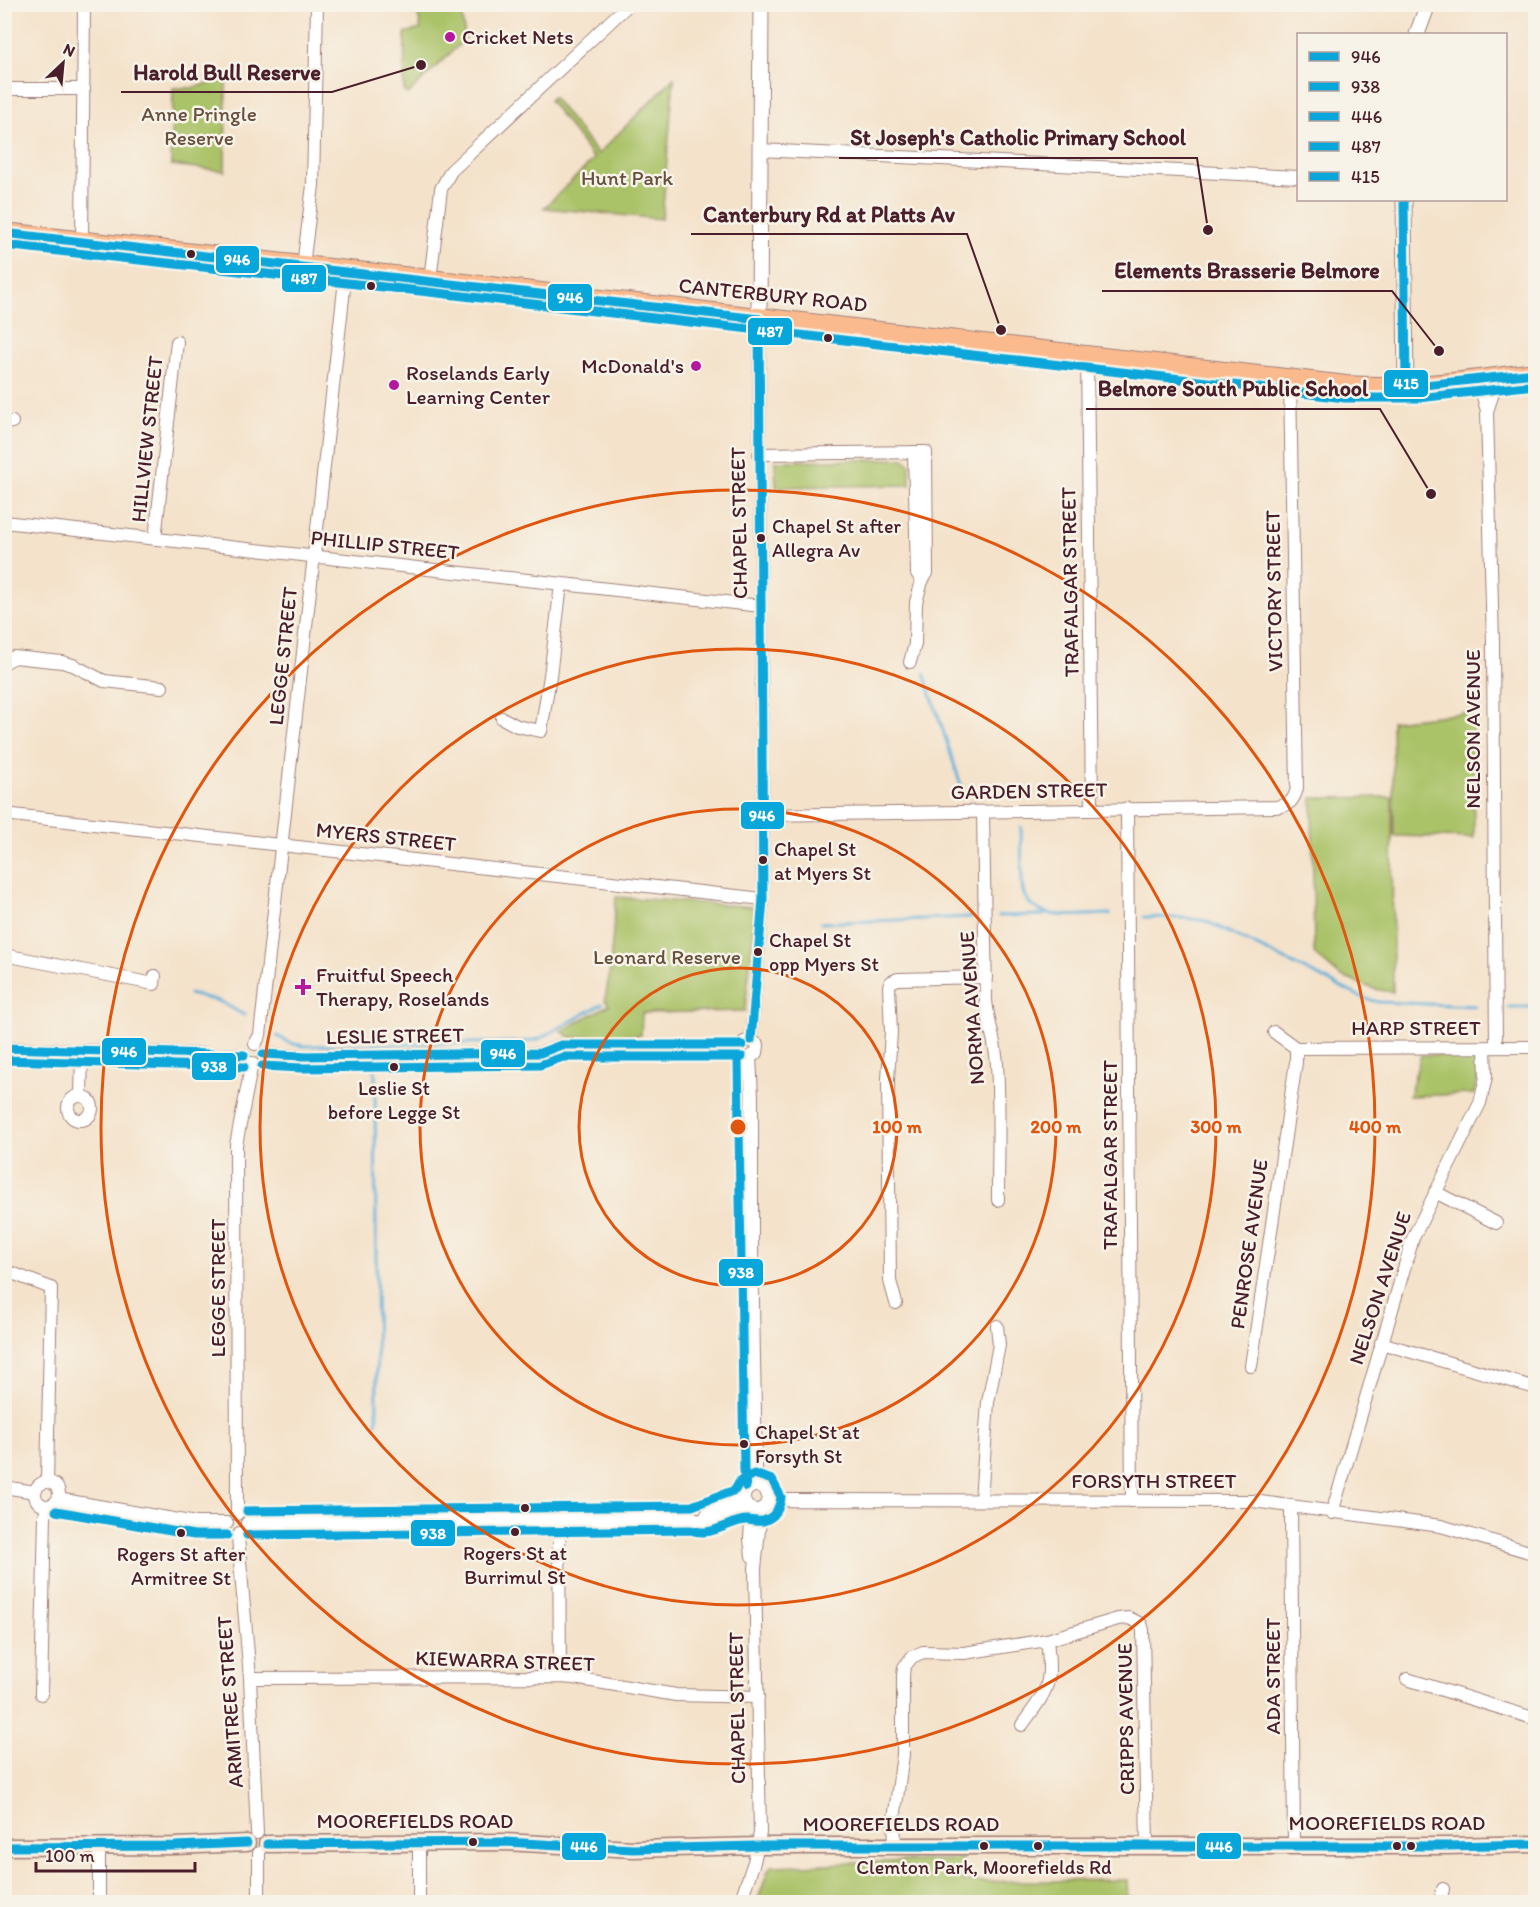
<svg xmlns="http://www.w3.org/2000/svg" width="1540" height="1907" font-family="Itim,sans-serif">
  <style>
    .green { fill: #aac267; stroke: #7a7049; stroke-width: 1.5 }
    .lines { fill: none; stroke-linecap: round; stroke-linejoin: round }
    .stream { stroke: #5faed9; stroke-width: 3 }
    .minor-casing { stroke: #9f807a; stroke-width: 14 }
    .tertiary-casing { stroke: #9f807a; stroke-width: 17 }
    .secondary-casing { stroke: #9f807a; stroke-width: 19 }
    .trunk-casing { stroke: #9f807a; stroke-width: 22 }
    .minor { stroke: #fff; stroke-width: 12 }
    .tertiary { stroke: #fff; stroke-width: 15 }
    .secondary { stroke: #fde3d1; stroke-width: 16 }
    .trunk { stroke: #fbba8d; stroke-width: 20 }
    .bus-1-casing { stroke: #f7f3e8; stroke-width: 14 }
    .bus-2-casing { stroke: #f7f3e8; stroke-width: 14 }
    .bus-3-casing { stroke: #f7f3e8; stroke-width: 14 }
    .bus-4-casing { stroke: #f7f3e8; stroke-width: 14 }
    .bus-5-casing { stroke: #f7f3e8; stroke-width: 14 }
    .bus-1 { stroke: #07a6db; stroke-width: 9 }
    .bus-2 { stroke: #07a6db; stroke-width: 9 }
    .bus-3 { stroke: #07a6db; stroke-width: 9 }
    .bus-4 { stroke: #07a6db; stroke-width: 9 }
    .bus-5 { stroke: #07a6db; stroke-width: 9 }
    .ring { fill: none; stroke: #e0560e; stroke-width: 3 }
    .poi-dot { fill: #b5179e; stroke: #f7f3e8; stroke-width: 2 }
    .bus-dot { fill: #4a1f2b; stroke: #f7f3e8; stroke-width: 2 }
    .labels { text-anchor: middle; stroke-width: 5; stroke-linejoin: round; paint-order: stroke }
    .bus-label { font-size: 20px; fill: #4a1f2b; stroke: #f7f3e8; text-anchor: start }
    .poi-label { font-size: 21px; fill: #4a1f2b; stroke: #f7f3e8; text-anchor: start }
    .park-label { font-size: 21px; fill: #67503d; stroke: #f7f3e8 }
    .street-label { font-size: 21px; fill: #4a1f2b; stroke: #f7f3e8 }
    .centre { fill: #e0560e; stroke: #f7f3e8; stroke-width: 3 }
    .ring-label { font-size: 18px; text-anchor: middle; font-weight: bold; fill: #e0560e; stroke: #f7f3e8; stroke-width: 5; stroke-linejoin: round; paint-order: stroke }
    .leader { fill: none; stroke: #4a1f2b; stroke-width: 2 }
    .callout-dot { fill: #4a1f2b; stroke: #f7f3e8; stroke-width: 2 }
    .callout-label { font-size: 22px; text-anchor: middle; font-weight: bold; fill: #4a1f2b; stroke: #f7f3e8; stroke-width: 5; stroke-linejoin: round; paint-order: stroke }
    .line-badge { stroke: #f7f3e8; stroke-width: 2 }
    .badge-label { font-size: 16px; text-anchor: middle; font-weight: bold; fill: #fff }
  </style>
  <rect width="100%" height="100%" fill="#f7f3e8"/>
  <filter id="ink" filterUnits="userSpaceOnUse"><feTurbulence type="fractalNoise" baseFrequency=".0167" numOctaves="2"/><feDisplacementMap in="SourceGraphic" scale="12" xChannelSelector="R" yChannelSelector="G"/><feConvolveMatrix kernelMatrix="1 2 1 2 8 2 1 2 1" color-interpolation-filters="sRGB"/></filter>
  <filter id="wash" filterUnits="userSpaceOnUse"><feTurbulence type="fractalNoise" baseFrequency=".008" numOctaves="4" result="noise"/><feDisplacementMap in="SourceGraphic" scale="24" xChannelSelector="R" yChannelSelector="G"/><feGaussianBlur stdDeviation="1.35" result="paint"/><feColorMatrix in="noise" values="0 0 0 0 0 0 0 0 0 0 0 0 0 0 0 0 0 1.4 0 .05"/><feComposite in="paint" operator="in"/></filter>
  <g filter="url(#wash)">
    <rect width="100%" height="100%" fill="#f4e2ca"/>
    <g class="green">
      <path d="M416,5H461L465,39L408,94L404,92L405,33L421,29Z"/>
      <path d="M674,78L662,219L544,208L594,159L549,100L553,97L598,154Z"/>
      <path d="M226,79L225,171L171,165L173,88H192Z"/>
      <path d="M904,459L910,464V485L776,487L775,461Z"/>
      <path d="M1473,712L1474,838L1394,836L1392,721Z"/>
      <path d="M1392,797L1393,992L1374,989L1340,976L1314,954L1312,798Z"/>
      <path d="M616,897L756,907L745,1011L642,1013L641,1035L570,1037L561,1031L609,1005L605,1000L609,977Z"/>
      <path d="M1421,1055H1464L1475,1060L1480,1069L1474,1094L1409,1096Z"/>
      <path d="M962,1859L963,1882L1127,1880L1128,1902H757L768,1871L772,1866Z"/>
    </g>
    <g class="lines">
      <g class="stream">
        <path d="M924,673L964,794"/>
        <path d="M1021,827L1022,885C1027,926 1080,914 1110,914"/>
        <path d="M999,916L1045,915"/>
        <path d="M1144,917L1186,918L1206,921L1363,998L1379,1002L1476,1006"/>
        <path d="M821,923L972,917"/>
        <path d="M189,994L219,1001L244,1015"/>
        <path d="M1509,1007H1536"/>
        <path d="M277,1036L290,1043L304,1046L524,1042L539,1039L602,1004"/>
        <path d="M375,1427L377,1419L375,1067"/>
      </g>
    </g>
  </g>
  <g filter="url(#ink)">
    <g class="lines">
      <defs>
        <g id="minor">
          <path d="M4,89H84"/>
          <path d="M760,150L1298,177"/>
          <path d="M82,241L84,4"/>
          <path d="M303,266L313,185L317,4"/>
          <path d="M430,280L441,189L451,171L629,4"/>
          <path d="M1087,355L1092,809"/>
          <path d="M1474,381L1482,393L1487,411L1493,644L1496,1047"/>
          <path d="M1487,411L1498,378"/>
          <path d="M4,423L12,422"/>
          <path d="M759,454L926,452L927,573L922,581L917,573L914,452"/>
          <path d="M4,522L761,606"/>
          <path d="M155,539L177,342"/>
          <path d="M910,662L915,644L916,602L922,581"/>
          <path d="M4,663L14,657L62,662L73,665L104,681L162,687"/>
          <path d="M502,718L517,726L541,731L550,676L561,584"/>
          <path d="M1127,808L1132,1501"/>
          <path d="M983,812L986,1000C988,1023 996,1043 997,1065C1000,1110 998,1155 998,1200"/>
          <path d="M4,814L763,899"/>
          <path d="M763,815L1275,807C1289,806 1294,801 1297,788L1290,380"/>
          <path d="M4,955L154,984L155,976"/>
          <path d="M1274,1032L1296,1048"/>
          <path d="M751,1040L763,899L759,319"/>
          <path d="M744,1042L751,1040L758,1045L757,1053L750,1057"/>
          <path d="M255,1044L260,1035L346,271"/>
          <path d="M4,1048L244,1055"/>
          <path d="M1296,1048L1536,1047"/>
          <path d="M263,1054L301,1056L540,1053L561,1045H742"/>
          <path d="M750,1057L752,1096V1246L756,1470L758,1486"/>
          <circle cx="80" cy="1108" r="12"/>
          <path d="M81,1096L82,1051"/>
          <path d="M1435,1192L1496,1223"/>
          <path d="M4,1270L51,1288L47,1482"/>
          <path d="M896,1303L890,1281L888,1079L891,1032L889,986L891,982L898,979L986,977"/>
          <path d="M1381,1343L1536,1388"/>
          <path d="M1251,1366L1296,1062V1048"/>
          <circle cx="47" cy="1494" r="12"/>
          <circle cx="756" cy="1498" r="12"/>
          <path d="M4,1487L35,1492"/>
          <path d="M58,1499L196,1523H227"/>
          <path d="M981,1500L988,1402L999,1345L997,1326"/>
          <path d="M768,1503L787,1500L1253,1501L1441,1526L1536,1554"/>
          <path d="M1291,1506L1294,1845"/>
          <path d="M752,1509L750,1539L752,1556"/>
          <path d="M1332,1513L1413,1238L1480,1103L1486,1077L1485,1048"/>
          <path d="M237,1514L236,1145L252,1063"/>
          <path d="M707,1514L744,1499"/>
          <path d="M559,1520L560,1677"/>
          <path d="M247,1523L694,1518L698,1520L711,1519L748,1507"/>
          <path d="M240,1533L238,1537L250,1678L257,1833"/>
          <path d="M250,1678L560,1677L574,1678L676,1695L758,1697"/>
          <path d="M1407,1679L1536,1719"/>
          <path d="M41,1694L45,1516L47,1506"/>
          <path d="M1022,1725C1049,1688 1052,1686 1047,1640"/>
          <path d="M895,1846L894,1819L903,1755V1676L904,1667L912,1657L923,1652L964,1653L1047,1640L1118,1619L1129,1618L1141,1624L1143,1630L1147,1846"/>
          <path d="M99,1902V1847"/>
          <path d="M259,1902V1853"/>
          <path d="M419,1902V1843"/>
          <path d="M740,1902L754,1862L760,1833L755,1569L761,1510"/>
          <path d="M1440,1902L1443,1889"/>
        </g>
        <g id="tertiary">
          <path d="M1417,34L1428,4"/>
          <path d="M1404,200L1406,387"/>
          <path d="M759,319L761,4"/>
        </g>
        <g id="secondary">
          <path d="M267,1844L505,1842L633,1849L757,1846H1449L1536,1844"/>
          <path d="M4,1847L175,1846L247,1843"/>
        </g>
        <path id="trunk" d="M4,233L430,280L1346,386C1409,390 1473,381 1536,373"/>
      </defs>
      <use href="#minor" class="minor-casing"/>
      <use href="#tertiary" class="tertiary-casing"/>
      <use href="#secondary" class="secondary-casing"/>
      <use href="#trunk" class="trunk-casing"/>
      <use href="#minor" class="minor"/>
      <use href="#tertiary" class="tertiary"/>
      <use href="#secondary" class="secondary"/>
      <use href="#trunk" class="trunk"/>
      <defs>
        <g id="bus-1">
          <path d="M4,233L759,319"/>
          <path d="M751,1040L763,899L759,319"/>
          <path d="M4,1048L244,1055"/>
          <path d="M263,1054L301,1056L540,1053L561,1045H742"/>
        </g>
        <g id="bus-2">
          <path d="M738,1058L744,1470L746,1487"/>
          <path d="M4,1060L244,1067"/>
          <path d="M262,1066L301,1068L540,1065L563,1057H742"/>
          <path d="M56,1511L194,1535H227"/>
          <path d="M247,1511L692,1506L735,1490L740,1481L754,1474L772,1480L781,1497C780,1506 776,1516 766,1520C759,1523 754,1520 747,1520C730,1520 712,1538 691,1530L247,1535"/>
        </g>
        <g id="bus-3">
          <path d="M267,1844L505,1842L633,1849L757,1846H1449L1536,1844"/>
          <path d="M4,1847L175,1846L247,1843"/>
        </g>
        <path id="bus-4" d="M4,245L429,292L1345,398H1418L1536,385"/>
        <g id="bus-5">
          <path d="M1404,200L1406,387"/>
          <path d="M1406,387L1536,373"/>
        </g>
      </defs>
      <use href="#bus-1" class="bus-1-casing"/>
      <use href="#bus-2" class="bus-2-casing"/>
      <use href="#bus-3" class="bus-3-casing"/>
      <use href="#bus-4" class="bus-4-casing"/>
      <use href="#bus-5" class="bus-5-casing"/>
      <use href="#bus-1" class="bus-1"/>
      <use href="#bus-2" class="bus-2"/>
      <use href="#bus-3" class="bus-3"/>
      <use href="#bus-4" class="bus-4"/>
      <use href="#bus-5" class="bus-5"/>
    </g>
  </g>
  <g class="ring">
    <circle cx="738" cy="1127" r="159"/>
    <circle cx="738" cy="1127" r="318"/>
    <circle cx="738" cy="1127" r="478"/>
    <circle cx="738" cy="1127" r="637"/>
  </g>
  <g class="poi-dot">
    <circle cx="450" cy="37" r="6"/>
    <circle cx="696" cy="366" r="6"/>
    <circle cx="394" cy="385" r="6"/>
    <path d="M300 978h6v6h6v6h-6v6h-6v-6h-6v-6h6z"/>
  </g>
  <g class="bus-dot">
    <circle cx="191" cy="254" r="5"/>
    <circle cx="371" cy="286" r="5"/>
    <circle cx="828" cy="338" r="5"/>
    <circle cx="761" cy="538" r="5"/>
    <circle cx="763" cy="860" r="5"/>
    <circle cx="758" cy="952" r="5"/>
    <circle cx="394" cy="1067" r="5"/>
    <circle cx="744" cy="1444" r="5"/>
    <circle cx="525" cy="1508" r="5"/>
    <circle cx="515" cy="1532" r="5"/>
    <circle cx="181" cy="1533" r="5"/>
    <circle cx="473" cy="1842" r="5"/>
    <circle cx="984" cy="1846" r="5"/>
    <circle cx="1038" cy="1846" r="5"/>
    <circle cx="1397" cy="1846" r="5"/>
    <circle cx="1411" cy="1846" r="5"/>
  </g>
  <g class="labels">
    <g class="bus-label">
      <text x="772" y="533">Chapel St after<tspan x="772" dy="24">Allegra Av</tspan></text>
      <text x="774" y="856">Chapel St<tspan x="774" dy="24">at Myers St</tspan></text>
      <text x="769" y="947">Chapel St<tspan x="769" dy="24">opp Myers St</tspan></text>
      <text x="394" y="1095" text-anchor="middle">Leslie St<tspan x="394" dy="24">before Legge St</tspan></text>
      <text x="755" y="1439">Chapel St at<tspan x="755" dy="24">Forsyth St</tspan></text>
      <text x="515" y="1560" text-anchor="middle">Rogers St at<tspan x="515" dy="24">Burrimul St</tspan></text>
      <text x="181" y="1561" text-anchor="middle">Rogers St after<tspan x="181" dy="24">Armitree St</tspan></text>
      <text x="984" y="1874" text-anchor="middle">Clemton Park, Moorefields Rd</text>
    </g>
    <g class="poi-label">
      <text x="462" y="44">Cricket Nets</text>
      <text x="684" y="373" text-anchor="end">McDonald's</text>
      <text x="406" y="380">Roselands Early<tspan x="406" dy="24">Learning Center</tspan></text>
      <text x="316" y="982">Fruitful Speech<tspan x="316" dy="24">Therapy, Roselands</tspan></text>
    </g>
    <g class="park-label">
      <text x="199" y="121">Anne Pringle<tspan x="199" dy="24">Reserve</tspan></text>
      <text x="627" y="185">Hunt Park</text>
      <text x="667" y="964">Leonard Reserve</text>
    </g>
    <g class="street-label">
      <text transform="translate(773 295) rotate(6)" y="7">CANTERBURY ROAD</text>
      <text transform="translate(147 439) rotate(-84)" y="7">HILLVIEW STREET</text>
      <text transform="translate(739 523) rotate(-91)" y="7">CHAPEL STREET</text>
      <text transform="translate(385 545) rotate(6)" y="7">PHILLIP STREET</text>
      <text transform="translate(1070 582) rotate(-91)" y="7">TRAFALGAR STREET</text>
      <text transform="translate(1274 591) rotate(-91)" y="7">VICTORY STREET</text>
      <text transform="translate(283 656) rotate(-84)" y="7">LEGGE STREET</text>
      <text transform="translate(1473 729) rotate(-90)" y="7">NELSON AVENUE</text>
      <text transform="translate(1029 791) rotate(-1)" y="7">GARDEN STREET</text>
      <text transform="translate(386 837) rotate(6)" y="7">MYERS STREET</text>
      <text transform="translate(972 1008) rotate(-94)" y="7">NORMA AVENUE</text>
      <text x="1416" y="1035">HARP STREET</text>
      <text transform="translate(395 1036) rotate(-1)" y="7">LESLIE STREET</text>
      <text transform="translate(1110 1155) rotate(-90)" y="7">TRAFALGAR STREET</text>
      <text transform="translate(1249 1244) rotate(-82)" y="7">PENROSE AVENUE</text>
      <text transform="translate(218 1288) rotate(-90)" y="7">LEGGE STREET</text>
      <text transform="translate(1380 1288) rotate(-72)" y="7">NELSON AVENUE</text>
      <text x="1154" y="1488">FORSYTH STREET</text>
      <text transform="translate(505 1661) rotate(2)" y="7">KIEWARRA STREET</text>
      <text transform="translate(1273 1676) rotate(-90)" y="7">ADA STREET</text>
      <text transform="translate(230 1702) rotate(-94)" y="7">ARMITREE STREET</text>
      <text transform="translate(737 1708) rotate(-91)" y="7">CHAPEL STREET</text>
      <text transform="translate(1126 1719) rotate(-91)" y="7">CRIPPS AVENUE</text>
      <text x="415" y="1828">MOOREFIELDS ROAD</text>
      <text x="1387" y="1830">MOOREFIELDS ROAD</text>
      <text x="901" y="1831">MOOREFIELDS ROAD</text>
    </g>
  </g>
  <circle cx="738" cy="1127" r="9" class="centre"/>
  <g class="ring-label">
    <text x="897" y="1133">100 m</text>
    <text x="1056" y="1133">200 m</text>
    <text x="1216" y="1133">300 m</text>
    <text x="1375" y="1133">400 m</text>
  </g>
  <path class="leader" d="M421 65L332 92H121M1208 230L1197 158H839M1001 330L967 234H691M1439 351L1392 291H1102M1431 494L1380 409H1086"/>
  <g class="callout-dot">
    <circle cx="421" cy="65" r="6"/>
    <circle cx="1208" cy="230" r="6"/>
    <circle cx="1001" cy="330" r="6"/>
    <circle cx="1439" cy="351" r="6"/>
    <circle cx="1431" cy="494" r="6"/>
  </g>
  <g class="callout-label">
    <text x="227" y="80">Harold Bull Reserve</text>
    <text x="1018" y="145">St Joseph's Catholic Primary School</text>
    <text x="829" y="222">Canterbury Rd at Platts Av</text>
    <text x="1247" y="278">Elements Brasserie Belmore</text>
    <text x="1233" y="396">Belmore South Public School</text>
  </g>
  <g class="line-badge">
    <rect x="215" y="245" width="45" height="29" rx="6" fill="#07a6db"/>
    <rect x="281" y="264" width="46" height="29" rx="6" fill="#07a6db"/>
    <rect x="547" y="283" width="46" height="29" rx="6" fill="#07a6db"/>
    <rect x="747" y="317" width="46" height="29" rx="6" fill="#07a6db"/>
    <rect x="1383" y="369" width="46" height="29" rx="6" fill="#07a6db"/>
    <rect x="740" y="801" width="45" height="29" rx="6" fill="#07a6db"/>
    <rect x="101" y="1037" width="46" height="29" rx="6" fill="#07a6db"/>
    <rect x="480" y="1039" width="46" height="29" rx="6" fill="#07a6db"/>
    <rect x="191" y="1052" width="46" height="29" rx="6" fill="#07a6db"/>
    <rect x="718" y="1258" width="46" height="29" rx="6" fill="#07a6db"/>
    <rect x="410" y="1519" width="46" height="28" rx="6" fill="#07a6db"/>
    <rect x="1196" y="1832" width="46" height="28" rx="6" fill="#07a6db"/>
    <rect x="561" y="1832" width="46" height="29" rx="6" fill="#07a6db"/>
  </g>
  <g class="badge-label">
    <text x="237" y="265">946</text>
    <text x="304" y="284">487</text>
    <text x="570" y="303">946</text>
    <text x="770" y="337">487</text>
    <text x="1406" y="389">415</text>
    <text x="762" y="821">946</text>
    <text x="124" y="1057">946</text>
    <text x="503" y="1059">946</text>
    <text x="214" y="1072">938</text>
    <text x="741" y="1278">938</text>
    <text x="433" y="1539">938</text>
    <text x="1219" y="1852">446</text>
    <text x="584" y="1852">446</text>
  </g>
  <rect width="1540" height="1907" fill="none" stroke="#f7f3e8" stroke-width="24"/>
  <rect x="1297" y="33" width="210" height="168" fill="#f7f3e8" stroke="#b29e9c" stroke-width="1.5"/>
  <rect x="1309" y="52" width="30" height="9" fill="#07a6db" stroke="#b29e9c" stroke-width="1.5"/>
  <text x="1351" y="63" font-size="18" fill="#4a1f2b">946</text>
  <rect x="1309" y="82" width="30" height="9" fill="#07a6db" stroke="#b29e9c" stroke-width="1.5"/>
  <text x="1351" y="93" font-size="18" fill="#4a1f2b">938</text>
  <rect x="1309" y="112" width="30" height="9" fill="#07a6db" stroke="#b29e9c" stroke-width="1.5"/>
  <text x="1351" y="123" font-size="18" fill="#4a1f2b">446</text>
  <rect x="1309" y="142" width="30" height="9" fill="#07a6db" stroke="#b29e9c" stroke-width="1.5"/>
  <text x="1351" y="153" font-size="18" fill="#4a1f2b">487</text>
  <rect x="1309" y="172" width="30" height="9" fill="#07a6db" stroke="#b29e9c" stroke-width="1.5"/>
  <text x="1351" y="183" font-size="18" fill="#4a1f2b">415</text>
  <g transform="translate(63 63) rotate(26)" stroke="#f7f3e8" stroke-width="4.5" paint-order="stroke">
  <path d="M0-4.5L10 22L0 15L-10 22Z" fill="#4a1f2b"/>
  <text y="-9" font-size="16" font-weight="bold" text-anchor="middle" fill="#4a1f2b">N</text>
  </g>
  <path d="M36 1862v9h159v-9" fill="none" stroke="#4a1f2b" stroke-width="3"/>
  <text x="45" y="1862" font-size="18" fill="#4a1f2b" stroke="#f7f3e8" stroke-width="4.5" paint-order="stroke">100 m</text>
</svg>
